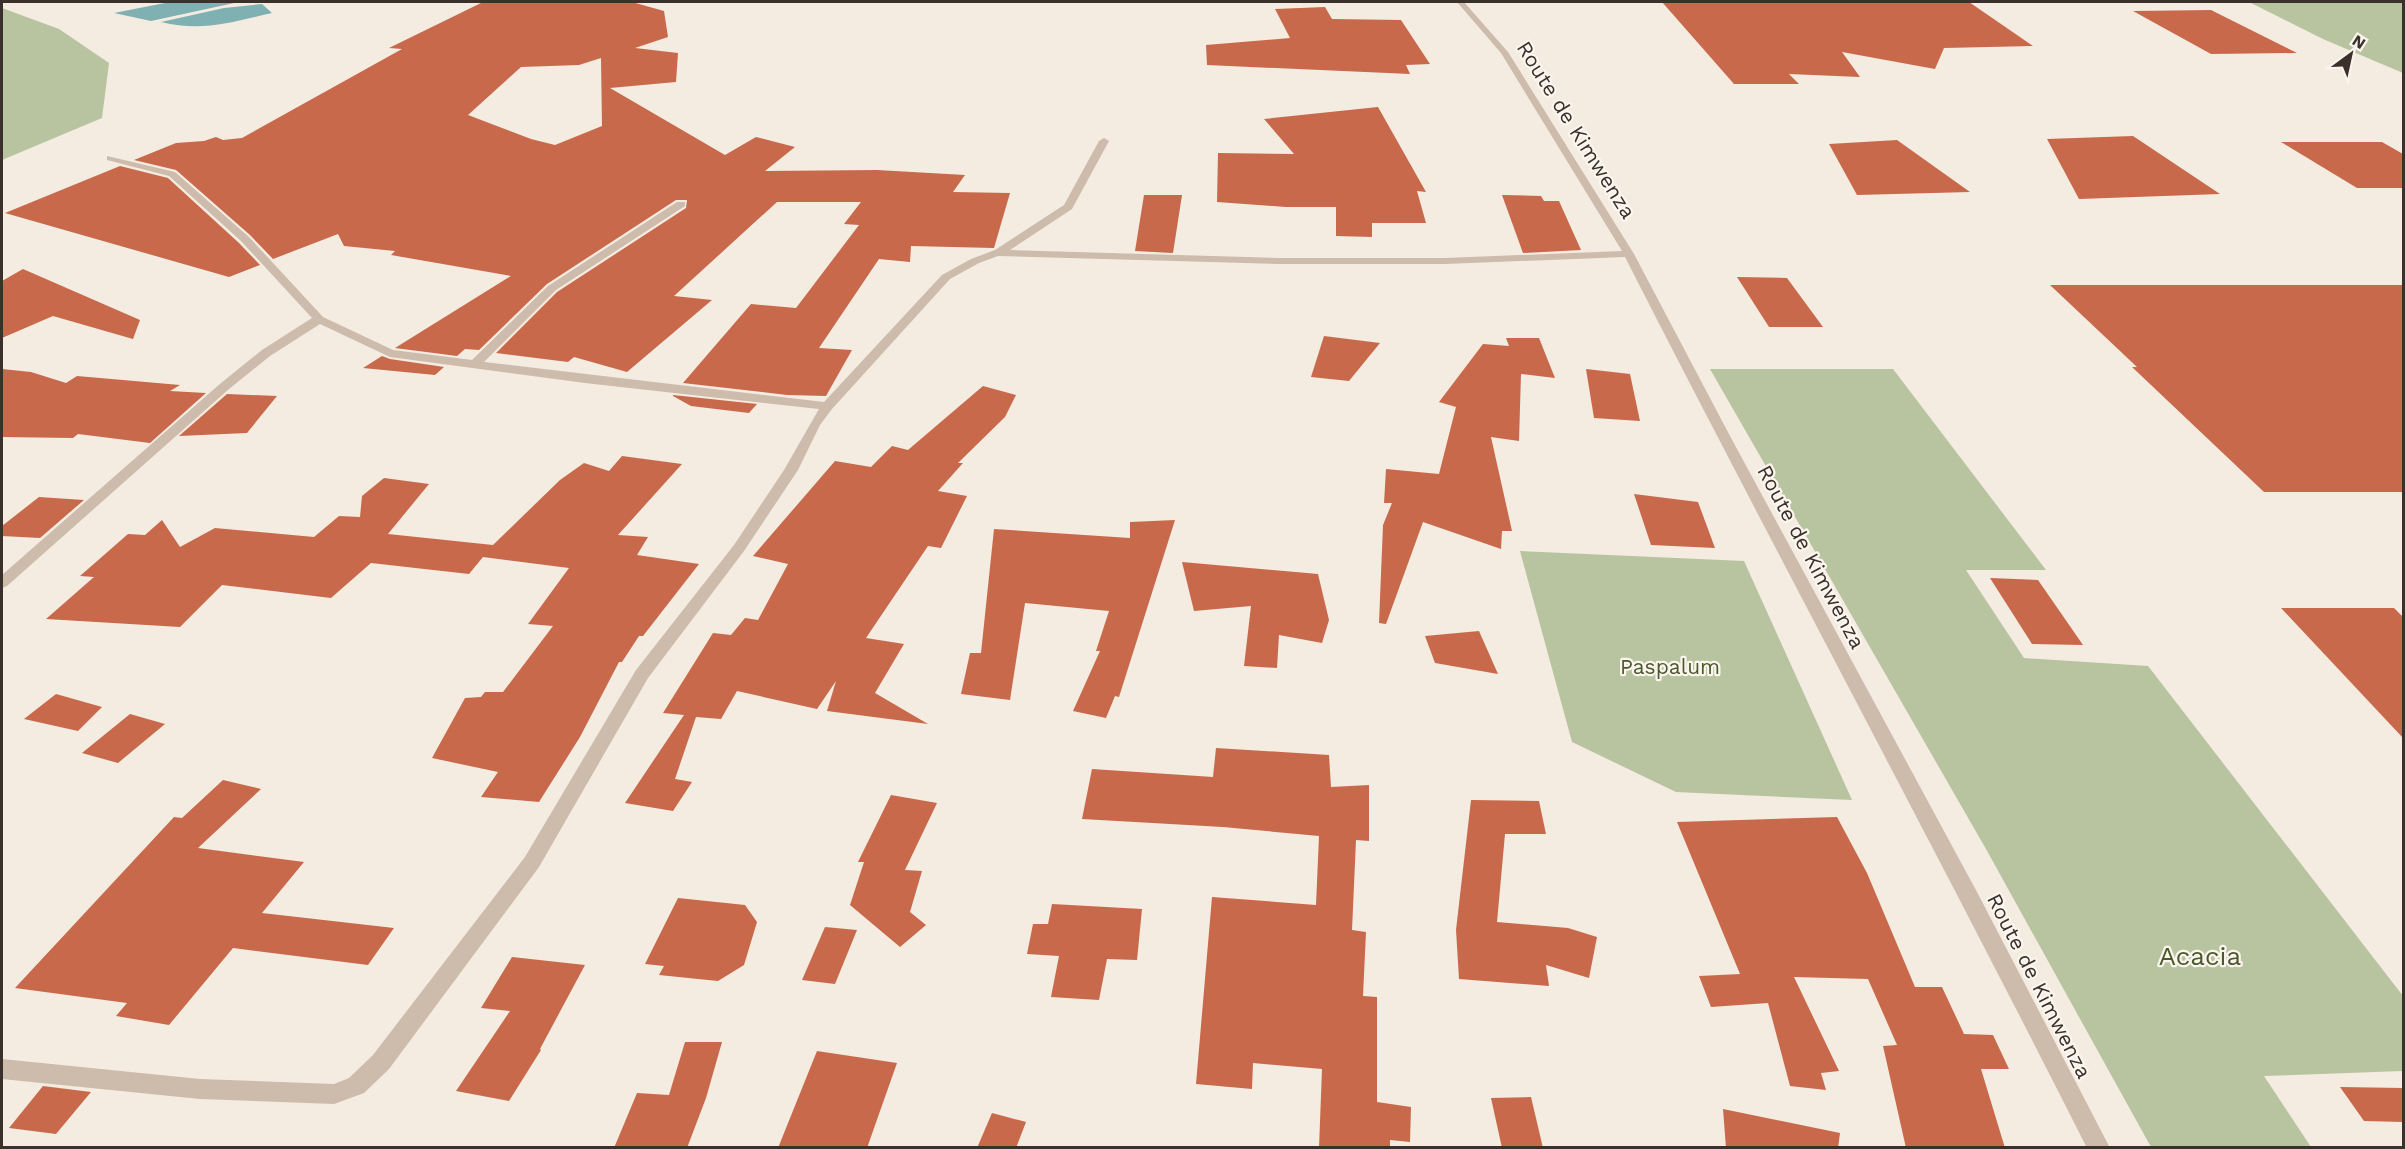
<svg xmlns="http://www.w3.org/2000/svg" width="2405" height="1149" font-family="'Work Sans',sans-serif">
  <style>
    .green { fill: #b8c4a0 }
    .water { fill: #7fb0b2 }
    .building { fill: #c8694b; fill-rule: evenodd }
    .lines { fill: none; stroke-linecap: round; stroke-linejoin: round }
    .minor { fill: #cdbbac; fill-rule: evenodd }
    .labels { text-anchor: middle; stroke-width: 4.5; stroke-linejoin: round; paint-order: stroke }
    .street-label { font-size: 21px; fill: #3b302b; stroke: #fbf5ee }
    .park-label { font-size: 21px; fill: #4a5a2e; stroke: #fbf5ee }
    .near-park-label { font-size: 26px; fill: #4a5a2e; stroke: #fbf5ee }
  </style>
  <rect width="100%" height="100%" fill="#f4ebe1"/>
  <g class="green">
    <path d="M2249,2H2403V73L2323,39Z"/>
    <path d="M2,8L59,29L109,63L102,118L2,160Z"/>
    <path d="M1710,369H1893L2046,570H1966L2024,658L2148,666L2403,996V1071L2264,1076L2311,1147H2151L1986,849Z"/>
    <path d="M1520,551L1744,561L1852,800L1676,792L1572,742Z"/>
  </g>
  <g class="water">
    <path d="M170,2H239L151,21L114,13Z"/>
    <path d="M262,4L272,13C232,22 203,32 161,22L224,8Z"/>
  </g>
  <g class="building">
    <path d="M483,2H632L664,11L668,37L635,48L678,53L676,82L610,88L725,155L756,137L795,147L765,171L877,170L965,175L953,192L1010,193L994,248L911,246L910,262L879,259L819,348L852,350L826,396L787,395L683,383L751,304L796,308L859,225L844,224L861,202H777L674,296L712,300L627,372L574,357L568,362L496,353L557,292L686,208L687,200H676L547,284L479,350L465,349L457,356L395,348L511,276L391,255L395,251L344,246L338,234L273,259L250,235L176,170L134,160L176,143L204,141L216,137L223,140L242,138L402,49L389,48ZM601,58L602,126L555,145L531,139L468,115L521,67L579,65Z"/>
    <path d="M1662,2H1969L2033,46L1944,48L1935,69L1842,52L1860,77L1789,74L1799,84H1734Z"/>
    <path d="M1325,7L1332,19L1401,20L1430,64L1406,65L1410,74L1207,65L1206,45L1290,38L1275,9Z"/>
    <path d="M2211,10L2297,53L2211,54L2133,11Z"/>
    <path d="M1378,107L1426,192L1417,191L1426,223H1372V237L1336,236V207H1286L1217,202L1218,153L1294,154L1264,119Z"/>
    <path d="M2133,136L2220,194L2079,199L2047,139Z"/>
    <path d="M1897,140L1970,192L1857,195L1829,144Z"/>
    <path d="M2281,142H2382L2403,154V188H2357Z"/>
    <path d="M120,166L168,178L239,243L260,265L229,277L5,213Z"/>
    <path d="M1144,195H1182L1173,253L1135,251Z"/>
    <path d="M1502,195L1541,196L1544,201H1559L1581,250L1523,253Z"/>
    <path d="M23,269L140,320L133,339L53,316L2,338V281Z"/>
    <path d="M1737,277L1787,278L1823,327H1769Z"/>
    <path d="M2050,285H2403V492H2264L2132,367H2137Z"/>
    <path d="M1324,336L1380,343L1349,381L1311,377Z"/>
    <path d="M1506,338H1539L1555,378L1521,374L1519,441L1491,437L1512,531H1502L1501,549L1423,522L1386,624L1379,623L1383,525L1392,503H1384L1386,469L1439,474L1456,407L1439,402L1483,344L1509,346Z"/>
    <path d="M382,356L390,359L444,367L435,375L363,368Z"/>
    <path d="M2,369L31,372L66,383L77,376L180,385L170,391L206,393L150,443L78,434L73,438L2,437Z"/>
    <path d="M1586,369L1630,374L1640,421L1594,418Z"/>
    <path d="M983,386L1016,395L1005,417L958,463H963L938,491L967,496L941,548L928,546L866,638L904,644L875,693L928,724L827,711L836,681L817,709L737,691L721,719L696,717L675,779L692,782L673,811L625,803L684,715L663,713L713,633L731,635L745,618L758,620L788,564L753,556L835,461L871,467L892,446L908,450Z"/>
    <path d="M227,394L277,396L247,433L179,436Z"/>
    <path d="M673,396V395L757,404L749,413L691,406Z"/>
    <path d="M622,456L682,464L618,535L648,537L637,555L699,564L643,636H639L622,662H619L580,737L539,802L481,797L498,772L432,758L465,698L481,697L485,692H503L553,626L528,624L569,568L483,557L469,574L371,563L331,598L222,585L180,627L46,619L94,577L80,576L128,534L145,535L162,520L180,547L215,528L314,537L339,516L360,517L362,496L384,478L429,484L388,534L493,545L560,480L584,463L609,471Z"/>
    <path d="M1634,494L1698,502L1715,548L1651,545Z"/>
    <path d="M39,497L84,500L40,538L2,536V526Z"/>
    <path d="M1175,520L1119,697L1115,696L1106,718L1073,711L1100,651H1096L1109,611L1025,603L1010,700L961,694L970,653H981L994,529L1130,538V522Z"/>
    <path d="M1182,562L1318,574L1329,620L1322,643L1279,635L1277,668L1244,666L1251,606L1194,611Z"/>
    <path d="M1990,578L2038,580L2083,645L2032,644Z"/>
    <path d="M2281,608H2394L2403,617V738Z"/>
    <path d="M1479,631L1498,674L1435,663L1425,636Z"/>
    <path d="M56,694L102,707L78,731L24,719Z"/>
    <path d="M130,714L165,724L118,763L82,753Z"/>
    <path d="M1216,748L1329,755L1331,787L1369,785V841L1356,840L1352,930L1366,932L1363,996L1377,997V1102L1411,1107L1410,1142L1390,1140V1148H1319L1322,1069L1253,1063L1252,1089L1196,1084L1212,897L1316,905L1319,836L1223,827L1082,819L1092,769L1213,777Z"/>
    <path d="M223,780L261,789L198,848L304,862L262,913L394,928L368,965L233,948L169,1025L116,1016L127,1003L15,988L174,817L182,818Z"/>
    <path d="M891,795L937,803L905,870L922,871L910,912L926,925L900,947L850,905L864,862H858Z"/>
    <path d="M1471,800L1539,801L1546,834H1505L1497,922L1568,928L1597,937L1589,978L1546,965L1549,986L1459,979L1456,930Z"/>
    <path d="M1837,817L1867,873L1915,987H1942L1964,1034L1993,1035L2009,1069H1981L2005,1148H1906L1883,1046L1897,1045L1868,979L1794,977L1839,1071L1821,1073L1826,1090L1790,1086L1768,1003L1711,1007L1699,976L1740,974L1677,822Z"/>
    <path d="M678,898L745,905L757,922L744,965L718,981L659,975L664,966L645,964Z"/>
    <path d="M1052,904L1142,909L1137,960L1107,959L1099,1000L1051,997L1059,956L1027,954L1033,924H1048Z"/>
    <path d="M825,927L857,930L835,984L802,980Z"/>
    <path d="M512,957L585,965L540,1049L541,1050L509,1101L456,1091L510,1011L481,1008Z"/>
    <path d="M685,1042H722L706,1098L687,1148H614L637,1093L669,1095Z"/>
    <path d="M817,1051L897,1063L867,1148H778Z"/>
    <path d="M43,1086L91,1092L56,1134L9,1128Z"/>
    <path d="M2340,1087L2403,1088V1122L2364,1121Z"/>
    <path d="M1531,1097L1543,1148H1502L1491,1098Z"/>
    <path d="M1723,1109L1840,1133L1838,1148H1726Z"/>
    <path d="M992,1113L1026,1122L1016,1148H977Z"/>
  </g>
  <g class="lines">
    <path class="minor" d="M1457,2H1464L1508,52L1634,254L1730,436L1977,892L2110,1148H2087C1936,849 1777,555 1625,257L1445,264H1278L998,256L979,263L950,279L832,409L820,425L798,470L744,551L648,678L539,867L389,1069L364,1093L334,1104L200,1099L2,1079V1059L200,1079L334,1084L349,1078L373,1055L525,857L636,670L734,545L784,470L819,409L585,383L390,357L320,324L270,356L229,389L7,586L2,588V575L221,383L262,350L312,318L241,241L169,176L107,160V156L175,172L249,237L323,317L393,350L472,360L548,286L677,202H685V206L556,290L484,362L824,402L942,275L971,259L995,250L1064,205L1099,141L1104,138L1109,141L1072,209L1010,250L1278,258H1445L1622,251L1501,53Z"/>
  </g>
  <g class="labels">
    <g class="street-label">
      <text transform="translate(1576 130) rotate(58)" y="7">Route de Kimwenza</text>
      <text transform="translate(1811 557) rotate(62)" y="7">Route de Kimwenza</text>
      <text transform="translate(2039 986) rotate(63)" y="7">Route de Kimwenza</text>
    </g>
    <g class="park-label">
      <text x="1670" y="674">Paspalum</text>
    </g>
    <g class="near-park-label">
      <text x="2200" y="965">Acacia</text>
    </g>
  </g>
  <rect width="2405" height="1149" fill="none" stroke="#3b302b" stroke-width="6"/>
  <g transform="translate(2351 54) rotate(33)" stroke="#fbf5ee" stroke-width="4.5" paint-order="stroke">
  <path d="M0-4.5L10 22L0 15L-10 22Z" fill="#3b302b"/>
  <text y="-9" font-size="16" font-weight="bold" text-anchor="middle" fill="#3b302b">N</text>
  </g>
</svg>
